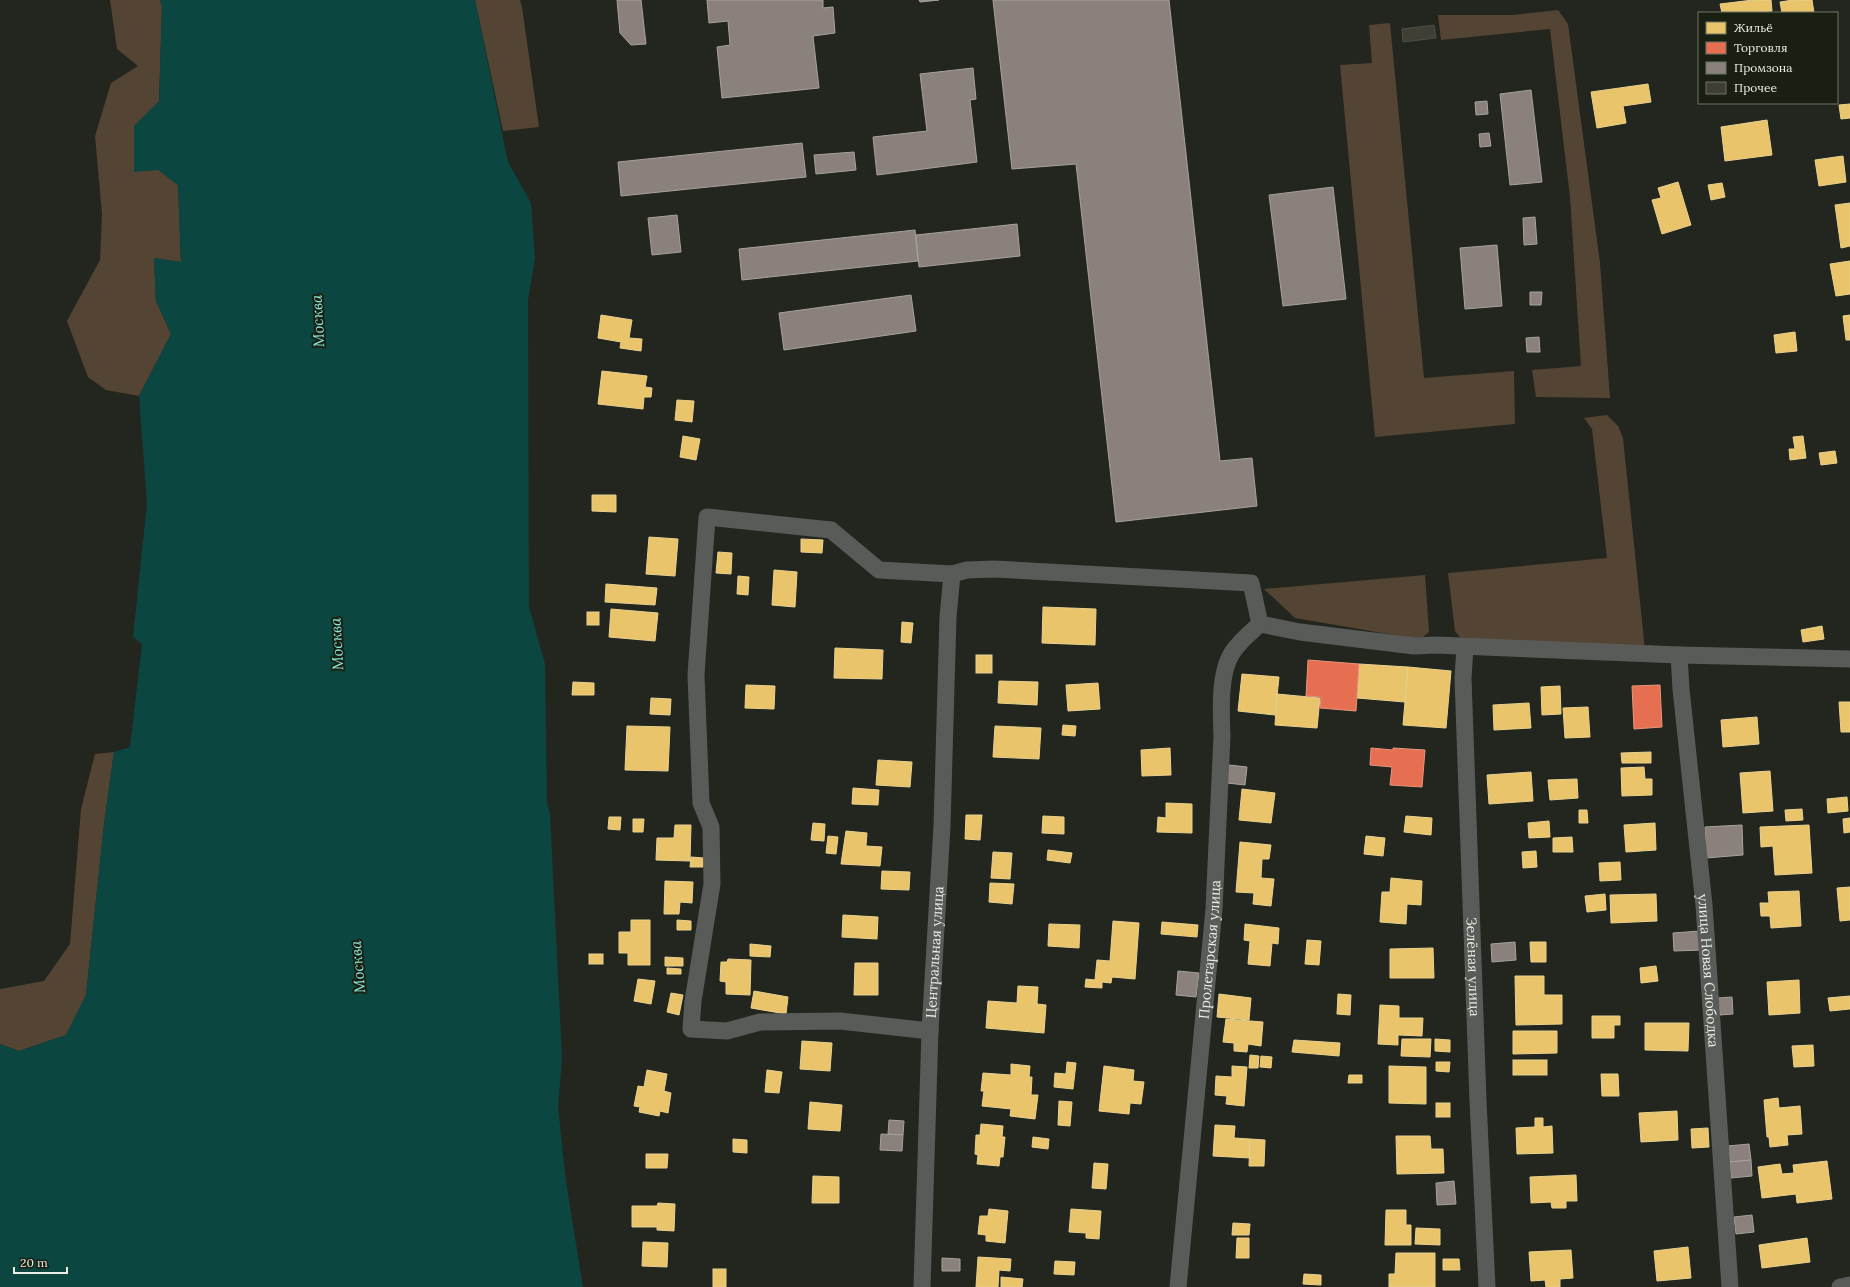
<svg xmlns="http://www.w3.org/2000/svg" width="1850" height="1287" font-family="Lora,serif">
  <style>
    .green { fill: #544434 }
    .water { fill: #0b4641 }
    .homes { fill: #e9c46a; stroke: #e9d18f }
    .shops { fill: #e76f51; stroke: #e8957d }
    .industry { fill: #8a817c; stroke: #a7a29c }
    .building { fill: #403f35; stroke: #4e4e48 }
    .lines { fill: none; stroke-linecap: round; stroke-linejoin: round }
    .street { stroke: #595b59; stroke-width: 17 }
    .labels { text-anchor: middle; stroke-width: 4; stroke-linejoin: round; paint-order: stroke }
    .street-label { font-size: 14px; fill: #eaeee5; stroke: #1a2011 }
    .water-label { font-size: 15px; font-style: italic; fill: #89e7de; stroke: #1a2011 }
  </style>
  <rect width="100%" height="100%" fill="#23261e"/>
  <g class="green">
    <path d="M110,0H160L162,7L159,102L134,126V171L158,169L178,185L181,262L154,258L156,301L171,334L139,396L106,390L88,377L67,321L100,260L102,214L95,136L111,83L138,66L117,49Z"/>
    <path d="M475,0H520L522,7L539,127L503,131Z"/>
    <path d="M1558,10L1568,24L1600,263L1610,398L1536,397L1532,370L1581,366L1570,197L1550,29L1441,40L1438,15H1513Z"/>
    <path d="M1390,23L1424,378L1514,371L1515,424L1375,437L1340,65L1372,63L1369,25Z"/>
    <path d="M1607,415L1618,426L1623,438L1645,650L1462,640L1455,631L1448,573L1607,558L1592,429L1584,418Z"/>
    <path d="M1425,575L1429,632L1423,637L1417,639L1295,618L1264,589Z"/>
    <path d="M114,752L104,824L86,995L66,1035L19,1051L0,1044V989L44,981L70,944L81,809L95,754Z"/>
  </g>
  <path class="water" d="M160,0H475L508,162L531,203L535,258L528,300L529,607L545,664L547,802L550,813L562,1058L558,1107L566,1182L583,1287H0V1044L19,1051L66,1035L86,995L104,824L114,752L130,747L142,644L133,637L147,503L139,396L171,334L156,301L154,258L181,262L178,185L158,170L134,172V126L159,101L162,7Z"/>
  <g class="homes">
    <path d="M1753,0H1771L1772,11L1754,13H1722L1720,4Z"/>
    <path d="M1793,0H1812L1814,13H1782L1780,2Z"/>
    <path d="M1648,84L1651,102L1623,106L1626,123L1597,128L1591,92Z"/>
    <path d="M1850,104V118L1841,119L1839,105Z"/>
    <path d="M1767,120L1772,155L1725,161L1721,127Z"/>
    <path d="M1843,156L1846,182L1819,186L1815,160Z"/>
    <path d="M1678,182L1691,225L1662,234L1652,200L1661,198L1658,188Z"/>
    <path d="M1722,183L1725,197L1711,200L1708,185Z"/>
    <path d="M1850,203V246L1841,248L1835,205Z"/>
    <path d="M1850,261V294L1836,296L1830,264Z"/>
    <path d="M601,315L632,320L629,338L642,339L641,351L620,348L621,342L598,338Z"/>
    <path d="M1850,315V340H1846L1843,316Z"/>
    <path d="M1795,332L1797,351L1776,353L1774,335Z"/>
    <path d="M602,371L647,376L645,387L652,388L651,397H644L643,409L598,404Z"/>
    <path d="M677,400L694,401L692,422L675,420Z"/>
    <path d="M683,436L700,439L696,460L680,457Z"/>
    <path d="M1803,436L1806,458L1790,460L1789,449H1795L1793,437Z"/>
    <path d="M1835,451L1837,463L1821,465L1819,453Z"/>
    <path d="M592,495H616V512L592,511Z"/>
    <path d="M649,537L678,539L675,576L646,574Z"/>
    <path d="M801,539L823,540L822,553L801,552Z"/>
    <path d="M718,552L732,553L731,574L716,573Z"/>
    <path d="M774,570L797,572L795,607L772,605Z"/>
    <path d="M738,576L749,577L748,595L737,594Z"/>
    <path d="M606,584L657,588L655,605L605,602Z"/>
    <path d="M1043,607L1096,609L1095,645L1042,643Z"/>
    <path d="M611,609L658,613L655,641L609,637Z"/>
    <rect x="587" y="612" width="12" height="13"/>
    <path d="M902,622L913,623L911,643L901,642Z"/>
    <path d="M1822,626L1824,639L1803,642L1801,630Z"/>
    <path d="M835,648L883,650L882,679L834,678Z"/>
    <rect x="976" y="655" width="16" height="18"/>
    <path d="M1359,664L1408,667L1405,702L1357,698Z"/>
    <path d="M1408,667L1451,671L1446,728L1403,725Z"/>
    <path d="M1242,674L1279,677L1275,715L1238,711Z"/>
    <path d="M999,681L1038,682L1037,705L998,703Z"/>
    <path d="M573,682L594,683V695H572Z"/>
    <path d="M1098,683L1100,709L1068,711L1066,685Z"/>
    <path d="M746,685L775,686L774,709L745,708Z"/>
    <path d="M1560,686L1561,714L1542,715L1541,687Z"/>
    <path d="M1277,694L1320,698L1317,728L1275,725Z"/>
    <path d="M651,698L671,699L670,715L650,714Z"/>
    <path d="M1839,702H1850V732H1841Z"/>
    <path d="M1529,703L1531,728L1494,730L1493,705Z"/>
    <path d="M1588,707L1590,737L1565,738L1563,708Z"/>
    <path d="M1757,717L1759,744L1723,747L1721,720Z"/>
    <path d="M1063,725L1076,726L1075,736L1062,735Z"/>
    <path d="M627,726L670,727L668,771L625,770Z"/>
    <path d="M995,726L1041,728L1039,759L993,757Z"/>
    <path d="M1170,748L1171,775L1142,776L1141,750Z"/>
    <path d="M1651,752V763H1622L1621,753Z"/>
    <path d="M878,760L912,762L910,787L876,785Z"/>
    <path d="M1644,767L1645,779H1652V795L1622,796L1621,768Z"/>
    <path d="M1770,771L1773,811L1743,813L1740,773Z"/>
    <path d="M1531,772L1533,801L1489,804L1487,775Z"/>
    <path d="M1577,779L1578,798L1550,800L1548,780Z"/>
    <path d="M853,788L879,790L878,805L852,804Z"/>
    <path d="M1242,789L1275,793L1271,823L1239,820Z"/>
    <path d="M1847,797L1848,811L1828,813L1827,799Z"/>
    <path d="M1166,803L1192,804V833L1157,832L1158,817L1166,818Z"/>
    <path d="M1802,809L1803,820L1786,821L1785,810Z"/>
    <path d="M1579,810H1587L1588,823H1579Z"/>
    <path d="M966,815H982L980,840L965,839Z"/>
    <path d="M1043,816L1064,817V834L1042,833Z"/>
    <path d="M1406,816L1432,818L1431,835L1404,832Z"/>
    <path d="M609,817H621L620,830L608,829Z"/>
    <path d="M1850,818V832L1844,833L1843,819Z"/>
    <path d="M633,819H644L643,832H633Z"/>
    <path d="M1549,821L1550,837L1529,838L1528,823Z"/>
    <path d="M813,823L825,824L824,841L811,840Z"/>
    <path d="M1655,823L1656,850L1626,852L1624,825Z"/>
    <path d="M675,825H691L690,861L656,860L657,838H674Z"/>
    <path d="M1809,825L1812,873L1775,875L1773,846L1761,847L1760,827Z"/>
    <path d="M846,831L867,833L866,846L882,847L880,866L841,864Z"/>
    <path d="M828,836L838,837L836,854L826,853Z"/>
    <path d="M1366,836L1385,838L1383,856L1364,854Z"/>
    <path d="M1572,837L1573,852H1553V838Z"/>
    <path d="M1240,842L1271,845L1269,859H1262L1261,878L1274,879L1271,906L1253,904L1254,893L1236,892Z"/>
    <path d="M1048,850L1072,853L1070,863L1047,860Z"/>
    <path d="M1536,851L1537,867L1523,868L1522,852Z"/>
    <path d="M993,852L1012,853L1010,879L991,878Z"/>
    <path d="M691,857L704,858L703,867H690Z"/>
    <path d="M1620,862L1621,880L1600,881L1599,863Z"/>
    <path d="M882,871L910,872L909,890L881,889Z"/>
    <path d="M1391,878L1422,881L1421,905L1407,904L1406,924L1380,922L1382,892H1390Z"/>
    <path d="M665,881L693,882L692,903L680,902L679,914H664Z"/>
    <path d="M990,883L1014,884L1012,904L989,902Z"/>
    <path d="M1850,887V920L1840,921L1837,888Z"/>
    <path d="M1799,891L1801,926L1771,928L1770,916H1761L1760,903H1769L1768,892Z"/>
    <path d="M1605,894L1606,910L1587,912L1585,896Z"/>
    <path d="M1656,894L1657,921L1611,923L1610,895Z"/>
    <path d="M843,915L878,917L877,939L842,937Z"/>
    <path d="M631,920H650V965H628V953H619V932H631Z"/>
    <path d="M677,920L691,921V930H677Z"/>
    <path d="M1113,921L1139,923L1135,979L1112,977L1111,983L1102,982V988L1085,987L1086,979L1095,980L1097,960L1110,961Z"/>
    <path d="M1162,922L1198,925L1197,937L1161,934Z"/>
    <path d="M1049,924L1080,925L1079,948L1048,946Z"/>
    <path d="M1245,924L1279,928L1278,944L1272,943L1270,966L1248,964L1250,941L1244,940Z"/>
    <path d="M1307,940L1321,941L1319,965L1305,964Z"/>
    <path d="M1530,942H1546V962H1531Z"/>
    <path d="M750,944L771,946L770,957L750,956Z"/>
    <path d="M1433,948L1434,978H1390V949Z"/>
    <rect x="589" y="954" width="14" height="10"/>
    <path d="M665,957L683,958V966H665Z"/>
    <path d="M728,959L751,960L750,995L726,994V982L720,981L721,962H727Z"/>
    <path d="M855,963H878V995H854Z"/>
    <path d="M1656,966L1658,981L1641,983L1640,968Z"/>
    <path d="M667,968L681,969V974H667Z"/>
    <path d="M1515,976H1544V995H1562V1024L1516,1025Z"/>
    <path d="M638,979L655,981L651,1004L634,1001Z"/>
    <path d="M1799,980L1800,1013L1769,1015L1767,982Z"/>
    <path d="M1018,986L1038,987L1037,1004L1046,1005L1044,1033L986,1028L988,1001L1017,1003Z"/>
    <path d="M754,991L788,997L786,1014L751,1008Z"/>
    <path d="M671,993L683,995L679,1015L667,1012Z"/>
    <path d="M1219,994L1251,998L1249,1020L1217,1017Z"/>
    <path d="M1338,994L1351,995L1350,1015L1337,1014Z"/>
    <path d="M1850,996V1009L1830,1011L1828,998Z"/>
    <path d="M1380,1005L1399,1006V1018H1423L1422,1036L1398,1035V1045L1378,1044Z"/>
    <path d="M1592,1016H1620V1025H1614V1038H1592Z"/>
    <path d="M1226,1019L1263,1022L1261,1046L1248,1044L1247,1052L1234,1051V1043L1223,1042Z"/>
    <path d="M1645,1023H1689L1688,1051L1645,1050Z"/>
    <path d="M1513,1031H1557V1053L1513,1054Z"/>
    <path d="M1402,1039H1431L1430,1057L1401,1056Z"/>
    <path d="M1435,1039L1450,1040V1052L1435,1051Z"/>
    <path d="M1294,1040L1340,1043L1339,1056L1292,1052Z"/>
    <path d="M802,1041L832,1043L830,1071L800,1069Z"/>
    <path d="M1813,1045L1814,1066L1794,1067L1792,1046Z"/>
    <path d="M1250,1055L1259,1056L1258,1068H1249Z"/>
    <path d="M1261,1056L1272,1057L1271,1068L1260,1067Z"/>
    <rect x="1513" y="1060" width="34" height="15"/>
    <path d="M1067,1062L1076,1063L1073,1089L1054,1087L1055,1073L1066,1074Z"/>
    <path d="M1436,1062H1450L1449,1072L1436,1071Z"/>
    <path d="M1011,1064L1030,1066L1029,1077H1032L1031,1095H1038L1035,1119L1010,1116L1011,1109L982,1106L984,1091H981L983,1073L1011,1075Z"/>
    <path d="M1104,1066L1134,1070L1133,1081L1144,1082L1141,1104L1130,1103L1129,1114L1099,1111Z"/>
    <path d="M1232,1066L1247,1067L1244,1106L1226,1104L1227,1096L1215,1095L1216,1076L1232,1077Z"/>
    <path d="M1389,1066L1426,1067V1104L1389,1103Z"/>
    <path d="M647,1070L667,1074L664,1091L671,1093L668,1113L660,1111L659,1116L639,1112L640,1107L634,1106L638,1086L644,1087Z"/>
    <path d="M767,1070L782,1072L779,1093L765,1092Z"/>
    <path d="M1601,1074H1618L1619,1096H1602Z"/>
    <path d="M1349,1075H1362V1083H1348Z"/>
    <path d="M1778,1098L1779,1108L1800,1106L1802,1134L1787,1135L1788,1145L1770,1147L1769,1137H1767L1764,1100Z"/>
    <path d="M1059,1101L1072,1102L1070,1126L1058,1125Z"/>
    <path d="M810,1102L842,1105L840,1131L808,1129Z"/>
    <rect x="1436" y="1103" width="14" height="14"/>
    <path d="M1677,1111L1678,1140L1641,1142L1639,1113Z"/>
    <path d="M1535,1118H1543V1127L1552,1126L1553,1153L1517,1154L1516,1128L1535,1127Z"/>
    <path d="M981,1124L1003,1126L1002,1137H1005L1003,1157H1000L999,1166L977,1164L978,1155L975,1154L976,1135H980Z"/>
    <path d="M1215,1125L1235,1126L1234,1138L1250,1139V1158L1213,1156Z"/>
    <path d="M1708,1128L1709,1147L1692,1148L1691,1129Z"/>
    <path d="M1396,1136H1430L1431,1149H1443L1444,1173L1397,1174Z"/>
    <path d="M1033,1137L1049,1139L1048,1149L1032,1147Z"/>
    <path d="M733,1139L747,1140V1153L733,1152Z"/>
    <path d="M1250,1139L1265,1140L1264,1166H1249Z"/>
    <path d="M646,1154H668L667,1168H646Z"/>
    <path d="M1827,1161L1832,1199L1797,1203L1796,1194L1762,1198L1758,1167L1780,1164L1782,1174L1794,1173L1793,1165Z"/>
    <path d="M1094,1163L1108,1164L1106,1189L1092,1188Z"/>
    <path d="M1576,1175L1577,1201H1566V1208H1552L1551,1202L1531,1203L1530,1177Z"/>
    <path d="M813,1176L839,1177V1203H812Z"/>
    <path d="M658,1203L675,1204L674,1231L657,1230V1227H632V1206H657Z"/>
    <path d="M989,1209L1008,1211L1005,1243L986,1241V1235L978,1234L980,1216H988Z"/>
    <path d="M1071,1209L1101,1211L1099,1239L1086,1238V1233L1069,1232Z"/>
    <path d="M1386,1210H1406V1225H1411V1245H1385Z"/>
    <path d="M1233,1223L1250,1224L1249,1235H1232Z"/>
    <path d="M1416,1228L1440,1229V1245L1415,1244Z"/>
    <path d="M1237,1238H1249V1258H1236Z"/>
    <path d="M1807,1238L1810,1262L1762,1268L1759,1245Z"/>
    <path d="M643,1242L668,1243L667,1267L642,1266Z"/>
    <path d="M1688,1247L1691,1278L1657,1281L1654,1251Z"/>
    <path d="M1571,1250L1573,1278L1560,1279V1287H1546L1545,1280L1531,1281L1529,1252Z"/>
    <path d="M1396,1253H1435V1287H1389V1274H1395Z"/>
    <path d="M978,1257L1011,1259L1010,1271L999,1270L998,1287H976Z"/>
    <path d="M1443,1259H1459L1460,1270H1443Z"/>
    <path d="M1055,1261L1075,1262L1074,1275L1054,1274Z"/>
    <rect x="713" y="1269" width="13" height="18"/>
    <path d="M1304,1274L1321,1275V1285L1303,1284Z"/>
    <path d="M1001,1277L1023,1279L1022,1287H1001Z"/>
  </g>
  <g class="shops">
    <path d="M1308,660L1359,664L1356,711L1320,708L1321,697L1306,696Z"/>
    <path d="M1660,685L1662,727L1634,729L1632,686Z"/>
    <path d="M1371,748L1393,750V748L1425,750L1422,787L1390,785L1392,767L1370,765Z"/>
  </g>
  <g class="industry">
    <path d="M617,0H641L646,44L631,45L620,33Z"/>
    <path d="M707,0H823V8L833,7L835,33L813,36L819,88L722,98L717,47L730,45L728,21L709,23Z"/>
    <path d="M919,0H939L920,2Z"/>
    <path d="M993,0H1169L1220,461L1252,458L1257,506L1116,522L1076,164L1012,169Z"/>
    <path d="M973,68L976,99L970,100L977,162L877,175L873,137L927,131L920,74Z"/>
    <path d="M1531,90L1542,182L1510,185L1500,94Z"/>
    <path d="M1487,101L1488,114L1476,115L1475,102Z"/>
    <path d="M1489,133L1491,146L1480,147L1479,134Z"/>
    <path d="M802,143L806,177L621,196L618,162Z"/>
    <path d="M854,152L856,170L816,174L814,155Z"/>
    <path d="M1333,187L1346,299L1283,306L1269,195Z"/>
    <path d="M677,215L681,252L652,255L648,218Z"/>
    <path d="M1535,217L1537,244L1524,245L1523,218Z"/>
    <path d="M1017,224L1020,256L919,267L916,235Z"/>
    <path d="M915,230L918,261L742,280L739,249Z"/>
    <path d="M1497,245L1502,306L1465,309L1460,248Z"/>
    <path d="M1530,292H1542L1541,305H1530Z"/>
    <path d="M911,295L916,331L784,350L779,313Z"/>
    <path d="M1539,337L1540,352H1527L1526,338Z"/>
    <path d="M1229,765L1247,767L1245,785L1227,783Z"/>
    <path d="M1742,825L1743,855L1706,858L1705,827Z"/>
    <path d="M1700,931L1702,950L1674,951L1673,933Z"/>
    <path d="M1515,942L1516,960L1492,962L1491,944Z"/>
    <path d="M1178,971L1199,973L1196,997L1176,995Z"/>
    <path d="M1732,997L1733,1014L1720,1015L1718,998Z"/>
    <path d="M889,1120L904,1121L903,1135L888,1134Z"/>
    <path d="M881,1134L903,1135L902,1151L880,1150Z"/>
    <path d="M1749,1144L1751,1160L1730,1162L1728,1146Z"/>
    <path d="M1751,1160L1752,1176L1731,1178L1730,1162Z"/>
    <path d="M1454,1181L1456,1204L1437,1205L1436,1183Z"/>
    <path d="M1752,1215L1754,1232L1736,1234L1734,1217Z"/>
    <path d="M942,1258L960,1259V1271H942Z"/>
  </g>
  <path class="building" d="M1434,25L1436,38L1403,42L1402,29Z"/>
  <g class="lines">
    <g class="street">
      <path d="M1260,624L1300,632L1414,646L1436,645L1679,655L1850,659"/>
      <path id="s1" d="M1465,647L1463,678L1478,1101L1487,1287"/>
      <path id="s2" d="M1679,655L1681,689L1704,905L1730,1287"/>
      <path d="M930,1031L840,1021L760,1022L727,1031L691,1029L693,1001L712,884L711,827L701,803L696,675L707,517L831,530L879,570L952,574"/>
      <path id="s3" d="M922,1287L930,1031L942,826L948,617L952,574L967,570L995,569L1251,583L1260,624"/>
      <path id="s4" d="M1178,1287L1214,909L1222,736C1221,712 1219,673 1232,653C1239,642 1250,633 1260,624"/>
      <path d="M1840,1287L1850,1285"/>
    </g>
  </g>
  <g class="labels">
    <g class="street-label">
      <text dy="5" stroke="none"><textPath href="#s4" startOffset="339">Пролетарская улица</textPath></text>
      <text dy="5" stroke="none"><textPath href="#s3" startOffset="335">Центральная улица</textPath></text>
      <text dy="5" stroke="none"><textPath href="#s1" startOffset="320">Зелёная улица</textPath></text>
      <text dy="5" stroke="none"><textPath href="#s2" startOffset="317">улица Новая Слободка</textPath></text>
    </g>
    <g class="water-label">
      <text transform="translate(318 321) rotate(-93)" y="5">Москва</text>
      <text transform="translate(337 644) rotate(-93)" y="5">Москва</text>
      <text transform="translate(358 967) rotate(-95)" y="5">Москва</text>
    </g>
  </g>
  <rect x="1698" y="12" width="140" height="92" fill="#1a2011" stroke="#6d7266"/>
  <rect x="1706" y="22" width="20" height="12" fill="#e9c46a" stroke="#6d7266"/>
  <text x="1734" y="32" font-size="12" fill="#eaeee5">Жильё</text>
  <rect x="1706" y="42" width="20" height="12" fill="#e76f51" stroke="#6d7266"/>
  <text x="1734" y="52" font-size="12" fill="#eaeee5">Торговля</text>
  <rect x="1706" y="62" width="20" height="12" fill="#8a817c" stroke="#6d7266"/>
  <text x="1734" y="72" font-size="12" fill="#eaeee5">Промзона</text>
  <rect x="1706" y="82" width="20" height="12" fill="#403f35" stroke="#6d7266"/>
  <text x="1734" y="92" font-size="12" fill="#eaeee5">Прочее</text>
  <path d="M14 1267v6h53v-6" fill="none" stroke="#eaeee5" stroke-width="2"/>
  <text x="20" y="1267" font-size="12" fill="#eaeee5" stroke="#1a2011" stroke-width="3" paint-order="stroke">20 m</text>
</svg>
